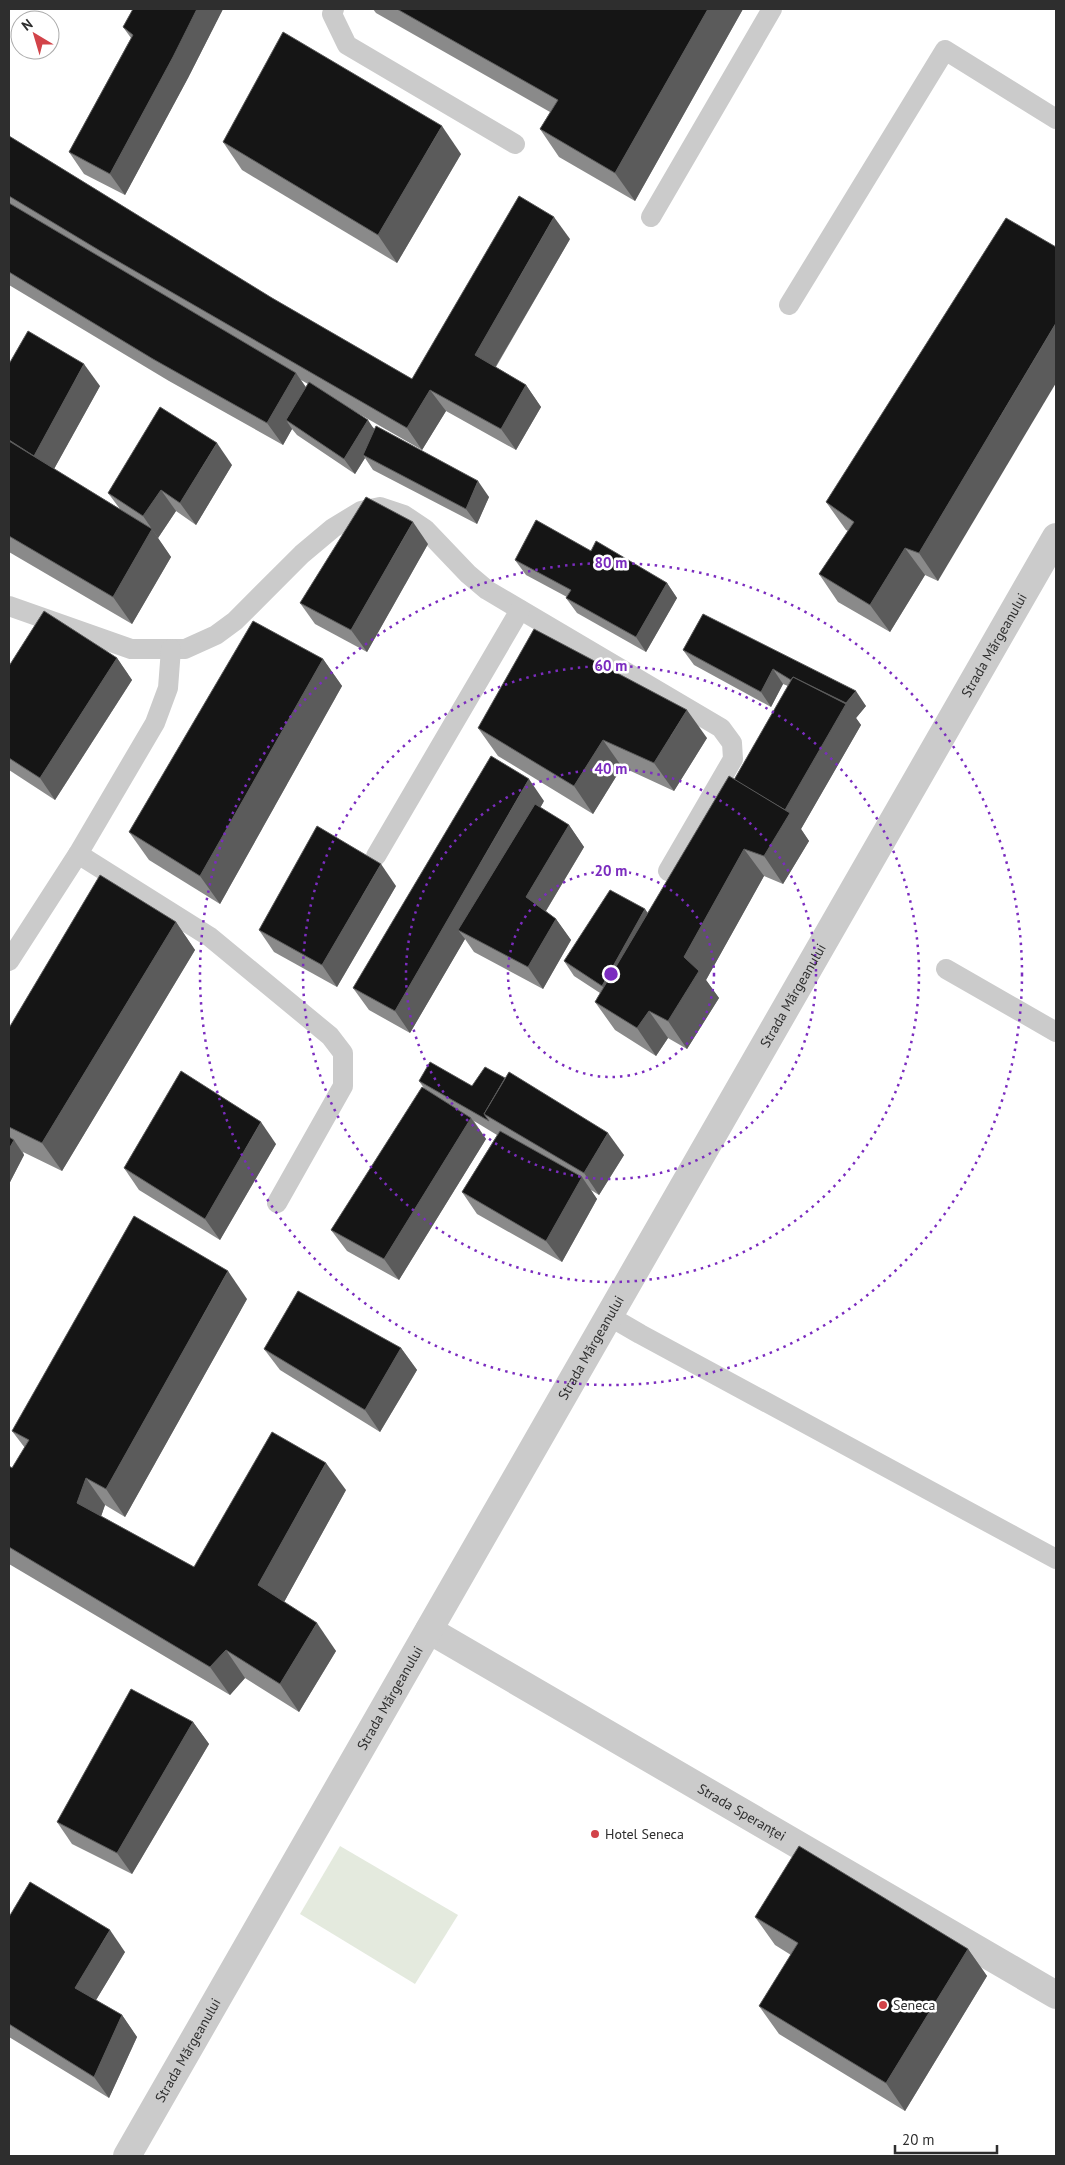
<svg xmlns="http://www.w3.org/2000/svg" width="1065" height="2165" font-family="'PT Sans',sans-serif">
  <style>
    .green { fill: #e4eade }
    .lines { fill: none; stroke-linecap: round; stroke-linejoin: round }
    .lane { stroke: #cbcbcb; stroke-width: 20 }
    .street { stroke: #cbcbcb; stroke-width: 28 }
    .wall { fill: #8a8a8a; fill-rule: evenodd }
    .shaded-wall { fill: #5b5b5b }
    .building { fill: #151515; stroke: #5b5b5b }
    .ring { fill: none; stroke: #7b2cbf; stroke-width: 2.5; stroke-dasharray: 2.5 5 }
    .poi-dot { fill: #d24349; stroke: #fff; stroke-width: 2 }
    .labels { text-anchor: middle; stroke-width: 5; stroke-linejoin: round; paint-order: stroke }
    .street-label { font-size: 14px; fill: #2e2e2e; stroke: #fff }
    .poi-label { font-size: 14px; fill: #2e2e2e; stroke: #fff; text-anchor: start }
    .centre { fill: #7b2cbf; stroke: #fff; stroke-width: 2.5 }
    .ring-label { font-size: 15px; text-anchor: middle; font-weight: bold; fill: #7b2cbf; stroke: #fff; stroke-width: 5; stroke-linejoin: round; paint-order: stroke }
  </style>
  <rect width="100%" height="100%" fill="#fff"/>
  <path class="green" d="M340,1846L458,1915L415,1984L300,1914Z"/>
  <g class="lines">
    <g class="lane">
      <path d="M334,9L332,14L347,45L515,144"/>
      <path d="M651,217L772,9"/>
      <path d="M789,305L945,50L1056,119"/>
      <path d="M9,606L131,649H185L216,635L235,621L302,554L333,528L361,511L380,507L404,515L425,529L468,574L487,590L721,728L732,743L733,759L668,871"/>
      <path d="M78,854L210,937L330,1036L343,1053V1086L277,1203"/>
      <path d="M376,856L520,610"/>
      <path d="M9,961L78,854L155,723L168,688L171,649"/>
      <path d="M946,969L1056,1032"/>
      <path d="M609,1316L640,1334L1056,1559"/>
    </g>
    <g class="street">
      <path id="s1" d="M429,1630L1056,1995"/>
      <path id="s2" d="M127,2156L1056,537"/>
    </g>
  </g>
  <g class="wall">
    <path d="M133,9H223L188,78L125,195L84,174L69,152L131,38L123,27Z"/>
    <path d="M373,9H743L635,201L559,157L540,129L550,112L376,13Z"/>
    <path d="M9,136L272,298L412,379L570,239L496,367L526,385L541,407L516,450L446,411L422,450L347,407L375,429L489,497L477,524L373,470L365,458L355,474L297,435L292,429L283,445L169,381L9,285ZM301,380L308,384L306,387Z"/>
    <path d="M223,142L461,154L397,263L242,170Z"/>
    <path d="M1056,247L938,581L925,575L890,632L838,602L819,574L848,531L846,530L826,502Z"/>
    <path d="M9,364L100,386L54,469L120,509L108,493L232,465L196,525L176,511L158,538L157,537L171,557L132,624L9,552Z"/>
    <path d="M428,544L367,652L315,624L300,603Z"/>
    <path d="M591,551L667,583L677,598L646,652L577,613L566,598L567,597L526,575L515,560Z"/>
    <path d="M703,614L866,706L856,718L861,725L801,829L809,841L783,884L764,876L706,980L719,998L687,1049L668,1038L656,1056L615,1030L595,1002L600,993L574,976L564,961L648,913L734,780L788,686L783,684L771,707L694,665L683,650Z"/>
    <path d="M117,658L132,680L55,800L9,770V666Z"/>
    <path d="M323,659L342,686L220,904L149,860L129,832Z"/>
    <path d="M478,728L707,738L674,791L622,767L593,814L498,756Z"/>
    <path d="M544,801L540,808L569,825L584,847L546,911L556,919L571,940L543,989L474,952L465,939L410,1033L369,1010L353,988Z"/>
    <path d="M396,886L337,987L274,952L259,930Z"/>
    <path d="M176,922L195,950L62,1171L23,1152L24,1155L9,1184V1028Z"/>
    <path d="M419,1081L624,1155L599,1195L591,1190L597,1199L562,1262L477,1214L462,1192L497,1135L474,1121L486,1139L399,1280L347,1251L331,1230L424,1088Z"/>
    <path d="M276,1144L220,1240L139,1190L124,1168Z"/>
    <path d="M247,1299L125,1517L105,1505L101,1516L194,1567L346,1490L284,1602L336,1651L299,1712L245,1678L230,1695L9,1564V1466L12,1468L25,1448L12,1431Z"/>
    <path d="M401,1348L417,1370L380,1432L280,1370L264,1349Z"/>
    <path d="M193,1722L209,1744L132,1874L72,1844L57,1822Z"/>
    <path d="M9,1917L125,1952L96,2000L122,2015L137,2037L109,2098L9,2037Z"/>
    <path d="M755,1917L968,1949L987,1976L905,2111L779,2034L759,2006L791,1955L775,1945Z"/>
  </g>
  <g class="shaded-wall">
    <path d="M197,9H223L188,78L125,195L110,174Z"/>
    <path d="M708,9H743L635,201L615,173Z"/>
    <path d="M442,126L461,154L397,263L378,235Z"/>
    <path d="M554,217L570,239L490,376L475,355Z"/>
    <path d="M1056,323V383L938,581L919,553Z"/>
    <path d="M84,364L100,386L49,478L34,456Z"/>
    <path d="M296,373L311,395L286,420L292,429L283,445L267,423Z"/>
    <path d="M526,385L541,407L516,450L501,429Z"/>
    <path d="M430,390L446,411L422,450L407,428Z"/>
    <path d="M368,420L378,435L363,455L365,458L355,474L344,459Z"/>
    <path d="M217,443L232,465L196,525L180,503Z"/>
    <path d="M478,481L489,497L477,524L466,509Z"/>
    <path d="M161,490L176,511L158,538L143,516Z"/>
    <path d="M413,522L428,544L367,652L351,630Z"/>
    <path d="M152,529L171,557L132,624L113,597Z"/>
    <path d="M905,548L925,575L890,632L870,605Z"/>
    <path d="M667,583L677,598L646,652L636,637Z"/>
    <path d="M117,658L132,680L55,800L40,778Z"/>
    <path d="M323,659L342,686L220,904L200,876Z"/>
    <path d="M773,669L783,684L771,707L761,692Z"/>
    <path d="M856,691L866,706L856,718L861,725L801,829L809,841L783,884L764,856L783,812L843,707Z"/>
    <path d="M687,710L707,738L674,791L654,763Z"/>
    <path d="M603,740L622,767L593,814L574,786Z"/>
    <path d="M529,779L544,801L467,935L458,930L465,939L410,1033L395,1011Z"/>
    <path d="M569,825L584,847L541,919L526,897Z"/>
    <path d="M744,849L764,876L706,980L719,998L687,1049L668,1021L684,957Z"/>
    <path d="M381,864L396,886L337,987L322,965Z"/>
    <path d="M645,909L656,924L612,1001L602,986Z"/>
    <path d="M556,919L571,940L543,989L528,967Z"/>
    <path d="M176,922L195,950L62,1171L42,1143Z"/>
    <path d="M649,1011L668,1038L656,1056L637,1028Z"/>
    <path d="M471,1118L486,1139L399,1280L384,1259Z"/>
    <path d="M261,1122L276,1144L220,1240L205,1219Z"/>
    <path d="M608,1133L624,1155L599,1195L584,1173Z"/>
    <path d="M14,1140L24,1155L9,1184V1149Z"/>
    <path d="M582,1177L597,1199L562,1262L546,1241Z"/>
    <path d="M228,1271L247,1299L125,1517L106,1489Z"/>
    <path d="M401,1348L417,1370L380,1432L365,1410Z"/>
    <path d="M326,1463L346,1490L278,1613L258,1585Z"/>
    <path d="M86,1478L105,1505L96,1531L77,1503Z"/>
    <path d="M317,1623L336,1651L299,1712L280,1684Z"/>
    <path d="M226,1650L245,1678L230,1695L210,1667Z"/>
    <path d="M193,1722L209,1744L132,1874L117,1853Z"/>
    <path d="M110,1930L125,1952L90,2010L75,1988Z"/>
    <path d="M968,1949L987,1976L905,2111L886,2083Z"/>
    <path d="M122,2015L137,2037L109,2098L94,2077Z"/>
  </g>
  <g class="building">
    <path d="M133,9H197L173,57L110,174L69,152L133,35L123,27Z"/>
    <path d="M397,9H708L615,173L540,129L558,100Z"/>
    <path d="M283,32L442,126L378,235L223,142Z"/>
    <path d="M9,136L272,298L412,379L519,196L554,217L475,355L526,385L501,429L430,390L407,428L102,252L9,196Z"/>
    <path d="M9,203L296,373L267,423L153,359L9,272Z"/>
    <path d="M1006,218L1056,247V323L919,553L905,548L870,605L819,574L854,522L826,502Z"/>
    <path d="M28,331L84,364L34,456L9,440V364Z"/>
    <path d="M309,382L368,420L344,459L286,420Z"/>
    <path d="M160,407L217,443L180,503L161,490L143,516L108,493Z"/>
    <path d="M376,426L478,481L466,509L363,455Z"/>
    <path d="M9,441L152,529L113,597L9,536Z"/>
    <path d="M366,497L413,522L351,630L300,603Z"/>
    <path d="M536,520L591,551L596,541L667,583L636,637L566,598L571,590L515,560Z"/>
    <path d="M44,611L117,658L40,778L9,758V666Z"/>
    <path d="M703,614L856,691L846,703L793,677L791,680L773,669L761,692L683,650Z"/>
    <path d="M253,621L323,659L200,876L129,832Z"/>
    <path d="M534,629L687,710L654,763L603,740L574,786L478,728Z"/>
    <path d="M793,677L846,704L785,810L734,780Z"/>
    <path d="M491,756L529,779L395,1011L353,988Z"/>
    <path d="M729,776L790,813L764,856L744,849L684,957L699,971L668,1021L649,1011L637,1028L595,1002Z"/>
    <path d="M535,804L569,825L526,897L556,919L528,967L458,930Z"/>
    <path d="M317,826L381,864L322,965L259,930Z"/>
    <path d="M100,875L176,922L42,1143L9,1127V1028Z"/>
    <path d="M610,890L645,909L602,986L564,961Z"/>
    <path d="M430,1062L472,1086L485,1067L505,1078L484,1114L489,1121L419,1081Z"/>
    <path d="M181,1071L261,1122L205,1219L124,1168Z"/>
    <path d="M509,1072L608,1133L584,1173L484,1114Z"/>
    <path d="M422,1087L471,1118L384,1259L331,1230Z"/>
    <path d="M500,1131L582,1177L546,1241L462,1192Z"/>
    <path d="M9,1137L14,1140L9,1149Z"/>
    <path d="M134,1216L228,1271L106,1489L86,1478L77,1503L194,1567L272,1432L326,1463L258,1585L317,1623L280,1684L226,1650L210,1667L9,1547V1466L12,1468L29,1440L12,1431Z"/>
    <path d="M298,1291L401,1348L365,1410L264,1349Z"/>
    <path d="M131,1689L193,1722L117,1853L57,1822Z"/>
    <path d="M799,1846L968,1949L886,2083L759,2006L798,1943L755,1917Z"/>
    <path d="M30,1882L110,1930L75,1988L122,2015L94,2077L9,2024V1917Z"/>
  </g>
  <g class="ring">
    <circle cx="611" cy="974" r="103"/>
    <circle cx="611" cy="974" r="205"/>
    <circle cx="611" cy="974" r="308"/>
    <circle cx="611" cy="974" r="411"/>
  </g>
  <g class="poi-dot">
    <circle cx="595" cy="1834" r="5"/>
    <circle cx="883" cy="2005" r="5"/>
  </g>
  <g class="labels">
    <g class="street-label">
      <text dy="5" stroke="none"><textPath href="#s2" startOffset="1742">Strada Mărgeanului</textPath></text>
      <text dy="5" stroke="none"><textPath href="#s2" startOffset="1338">Strada Mărgeanului</textPath></text>
      <text dy="5" stroke="none"><textPath href="#s2" startOffset="932">Strada Mărgeanului</textPath></text>
      <text dy="5" stroke="none"><textPath href="#s2" startOffset="528">Strada Mărgeanului</textPath></text>
      <text dy="5" stroke="none"><textPath href="#s1" startOffset="362">Strada Speranței</textPath></text>
      <text dy="5" stroke="none"><textPath href="#s2" startOffset="122">Strada Mărgeanului</textPath></text>
    </g>
    <g class="poi-label">
      <text x="605" y="1839">Hotel Seneca</text>
      <text x="893" y="2010">Seneca</text>
    </g>
  </g>
  <circle cx="611" cy="974" r="8" class="centre"/>
  <g class="ring-label">
    <text x="611" y="568">80 m</text>
    <text x="611" y="671">60 m</text>
    <text x="611" y="774">40 m</text>
    <text x="611" y="876">20 m</text>
  </g>
  <rect width="1065" height="2165" fill="none" stroke="#2e2e2e" stroke-width="20"/>
  <g transform="translate(35 35) rotate(322)"><circle r="24" fill="#ffffff" stroke="#ababab"/>
  <path d="M0-4L9 19L0 12L-9 19Z" fill="#d24349"/>
  <text y="-8" font-size="14" font-weight="bold" text-anchor="middle" fill="#2e2e2e">N</text>
  </g>
  <path d="M895 2145v8h102v-8" fill="none" stroke="#2e2e2e" stroke-width="2.5"/>
  <text x="902" y="2145" font-size="15" fill="#2e2e2e" stroke="#ffffff" stroke-width="4" paint-order="stroke">20 m</text>
</svg>
